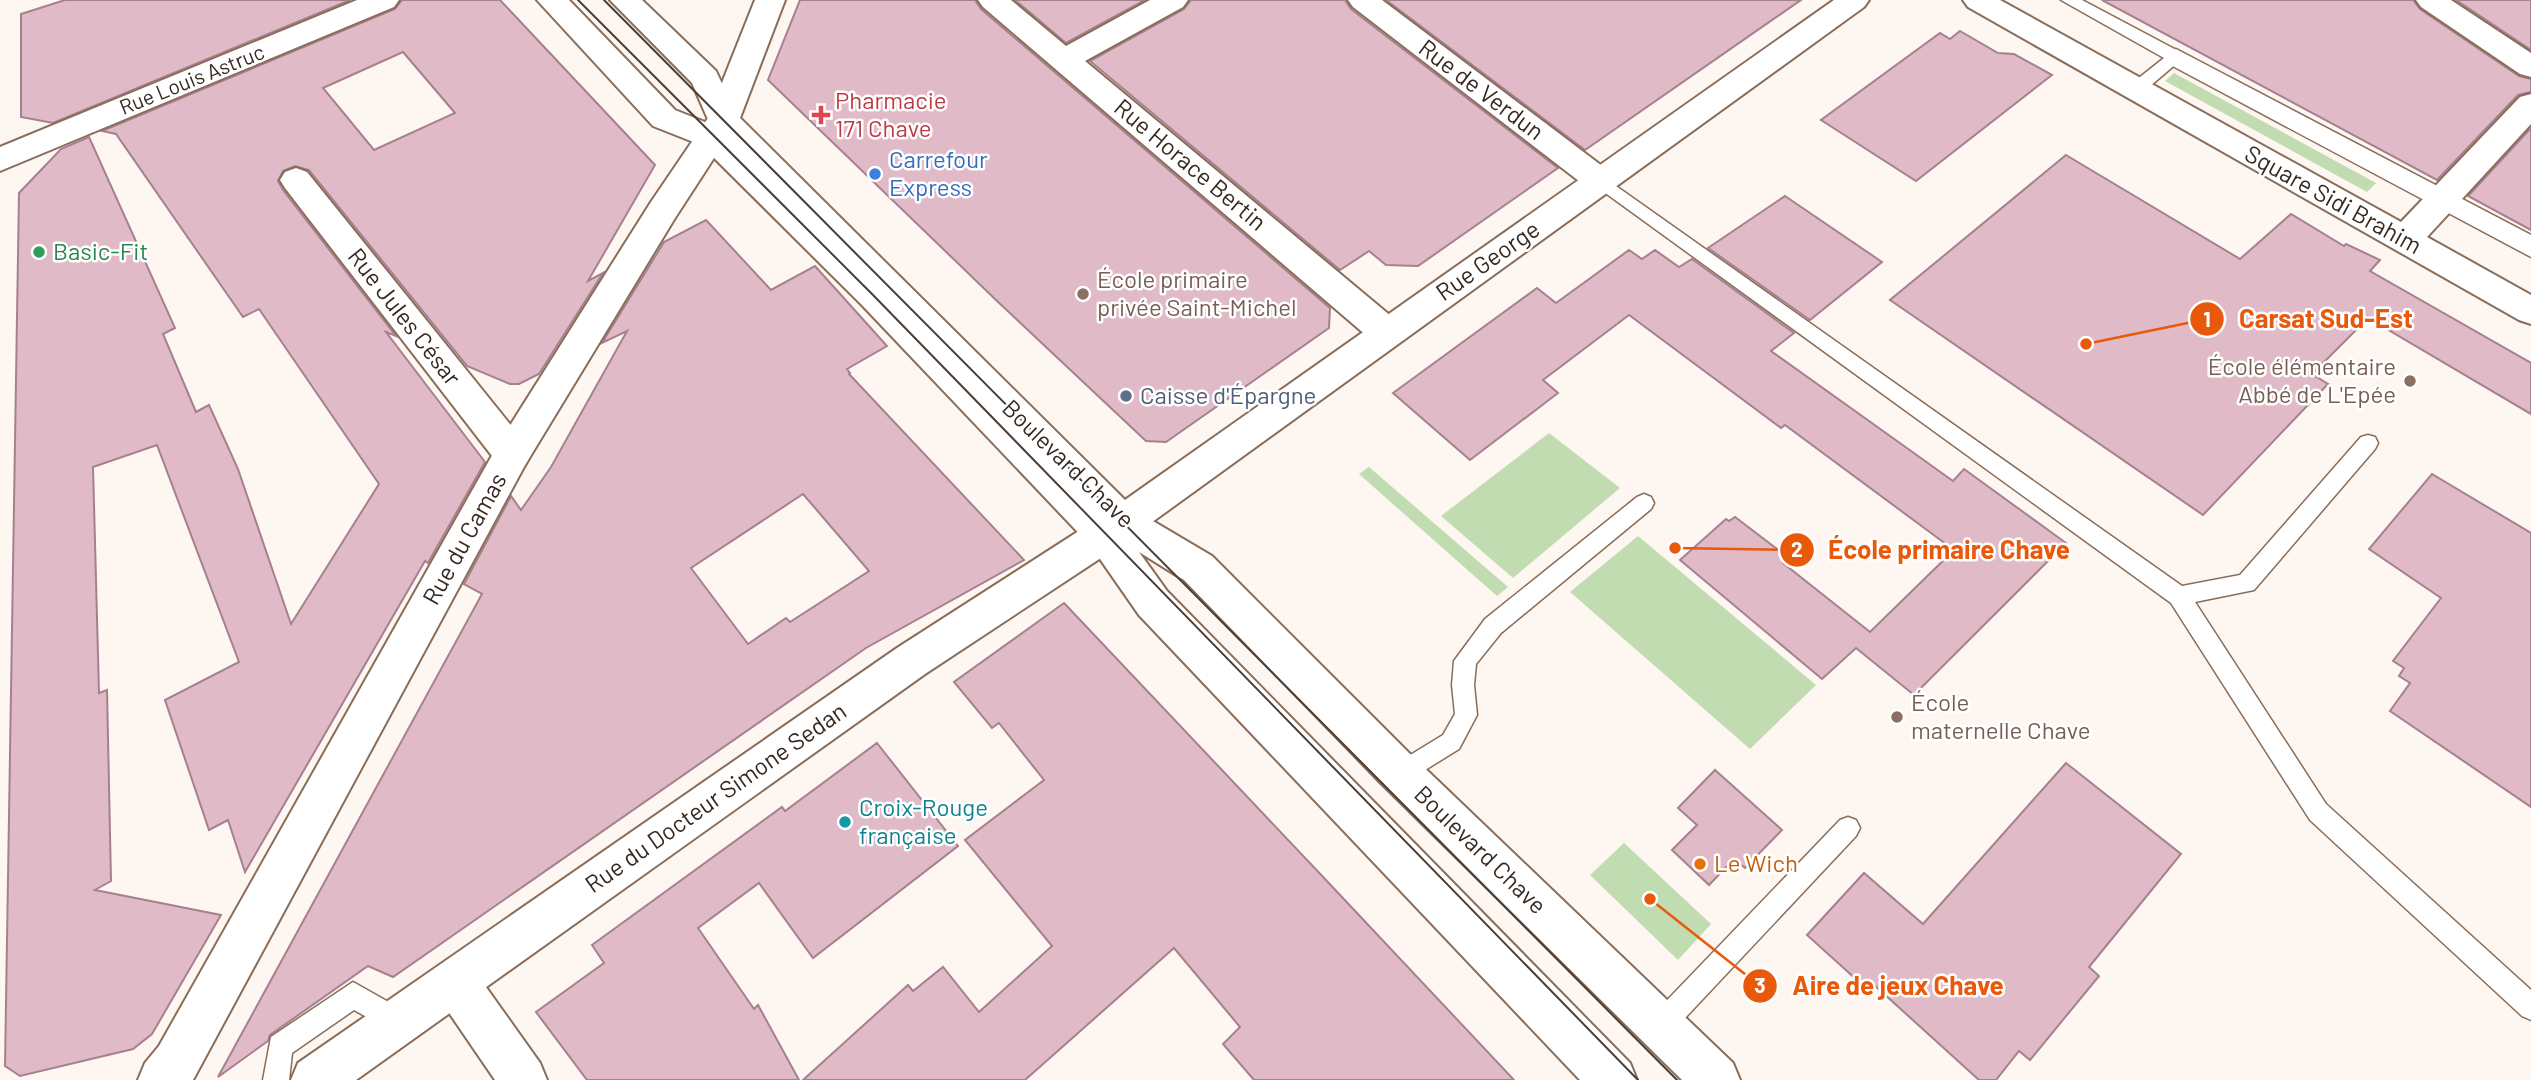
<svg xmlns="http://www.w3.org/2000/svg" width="2531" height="1080" font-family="Barlow,sans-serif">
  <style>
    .green { fill: #c2dcb2 }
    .building { fill: #e1bac8; stroke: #a5808e; stroke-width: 2; fill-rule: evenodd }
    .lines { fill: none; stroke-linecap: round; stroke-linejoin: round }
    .service-casing { stroke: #8a6d58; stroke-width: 3 }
    .pedestrian-casing { stroke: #8a6d58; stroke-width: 3 }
    .minor-casing { stroke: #8a6d58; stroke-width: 4 }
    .tertiary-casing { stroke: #8a6d58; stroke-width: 4 }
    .service { fill: #fff; fill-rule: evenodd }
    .pedestrian { fill: #fff; fill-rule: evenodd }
    .minor { fill: #fff; fill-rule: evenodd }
    .tertiary { fill: #fff; fill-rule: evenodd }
    .tram { stroke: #4a3e36; stroke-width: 2 }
    .health-dot { fill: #e0444e; stroke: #fff; stroke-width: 2.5 }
    .shop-dot { fill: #3f7fe0; stroke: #fff; stroke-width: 2.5 }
    .leisure-dot { fill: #2e9e5b; stroke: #fff; stroke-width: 2.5 }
    .education-dot { fill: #8d6e63; stroke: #fff; stroke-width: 2.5 }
    .service-dot { fill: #5c6f8a; stroke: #fff; stroke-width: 2.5 }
    .culture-dot { fill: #0f9aa8; stroke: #fff; stroke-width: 2.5 }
    .food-dot { fill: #e8710a; stroke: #fff; stroke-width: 2.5 }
    .labels { text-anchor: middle; stroke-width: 5; stroke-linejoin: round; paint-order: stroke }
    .far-street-label { font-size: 21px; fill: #362921; stroke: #fff }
    .street-label { font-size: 24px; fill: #362921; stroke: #fff }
    .health-label { font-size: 24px; fill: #be3a42; stroke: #fff; text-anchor: start }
    .shop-label { font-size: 24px; fill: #366cbe; stroke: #fff; text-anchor: start }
    .leisure-label { font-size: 24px; fill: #27864d; stroke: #fff; text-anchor: start }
    .education-label { font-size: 24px; fill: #785e54; stroke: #fff; text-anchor: start }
    .service-label { font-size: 24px; fill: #4e5e75; stroke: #fff; text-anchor: start }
    .culture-label { font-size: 24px; fill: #0d838f; stroke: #fff; text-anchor: start }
    .food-label { font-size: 24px; fill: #c56008; stroke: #fff; text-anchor: start }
    .leader { fill: none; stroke: #e8590c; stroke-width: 2.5 }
    .callout-dot { fill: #e8590c; stroke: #fff; stroke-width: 2.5 }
    .mark-label { font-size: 21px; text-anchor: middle; font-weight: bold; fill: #fff }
    .callout-label { font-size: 26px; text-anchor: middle; font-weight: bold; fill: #e8590c; stroke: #fff; stroke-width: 5; stroke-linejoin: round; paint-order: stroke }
  </style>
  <rect width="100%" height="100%" fill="#fdf6f1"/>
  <g class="green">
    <path d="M2174,73L2376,183L2367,192L2165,81Z"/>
    <path d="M1549,433L1620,488L1513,578L1441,516Z"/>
    <path d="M1369,467L1508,587L1497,596L1359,474Z"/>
    <path d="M1638,536L1816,685L1750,749L1570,592Z"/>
    <path d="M1624,843L1711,924L1678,960L1590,875Z"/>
  </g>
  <g class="building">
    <path d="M65,0H350L53,123L21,117V14Z"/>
    <path d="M402,0H500L655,165L588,281L603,273L539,374L519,384H510L467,366L309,170L295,166L283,171L278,181L283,190L396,336L386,332L485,462L428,563L425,561L245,872L228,820L209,830L165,700L239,662L157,445L93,467L99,693L107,690L111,881L95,890L221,915L152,1034L133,1049L20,1076L5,1066L19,193L61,149L89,137L175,328L163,334L196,412L209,405L238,469L291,624L379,484L259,309L243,317L116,134L102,131L395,9ZM403,52L455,113L374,150L323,88Z"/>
    <path d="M800,0H975L981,9L1330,308L1329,328L1166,442L1146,441L997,301L768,80Z"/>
    <path d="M1015,0H1145L1066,43Z"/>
    <path d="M1191,0H1345L1351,9L1558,168L1418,266L1386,265L1369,251L1340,270L1090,61L1184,9Z"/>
    <path d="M1386,0H1801L1585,150Z"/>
    <path d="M2102,0H2413L2420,9L2519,76L2531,79V92L2518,95L2437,180Z"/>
    <path d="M2456,0H2531V50Z"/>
    <path d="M1960,31L1998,53L2014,54L2052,75L1916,181L1821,120L1940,33L1950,39Z"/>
    <path d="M2531,128V230L2468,196Z"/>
    <path d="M2066,155L2240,259L2291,214L2344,246L2346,244L2380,260L2370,271L2531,363V414L2368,318L2312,374L2328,384L2203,515L1890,300Z"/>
    <path d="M1785,196L1882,262L1810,320L1708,248Z"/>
    <path d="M706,220L771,290L815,266L887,346L847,369L850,373L849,374L1024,560L866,648L393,977L368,966L270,1035L268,1041L218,1077L482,594L464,584L511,496L521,510L551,467L627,331L602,343L664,242ZM803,494L869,571L790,622L786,618L748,644L691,568Z"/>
    <path d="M1629,250L1642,259L1655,250L1679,267L1692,259L1794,333L1771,351L1953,481L1964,469L2066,543L1914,695L1856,648L1822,679L1680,560L1726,519L1729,521L1735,517L1789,558L1783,563L1870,632L1954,550L1785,425L1781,428L1629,315L1543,380L1558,393L1470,460L1393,393L1537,288L1556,303Z"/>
    <path d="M2432,474L2531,533V807L2390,711L2410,683L2399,676L2404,668L2393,661L2441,598L2369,549Z"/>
    <path d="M1064,603L1325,879L1514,1080H1254L1223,1044L1240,1027L1174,948L1025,1080H803L908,985L913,991L943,967L979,1012L1052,946L965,840L1044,780L999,723L992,728L954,682Z"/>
    <path d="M877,743L958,846L813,958L759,883L698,928L754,1009L758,1005L799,1080H587L536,1012L604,963L592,945L782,807L785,811Z"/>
    <path d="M2066,763L2181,854L2089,967L2099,976L2030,1060L2019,1051L1996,1080H1979L1873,984L1868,990L1807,935L1864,873L1923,924Z"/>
    <path d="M1715,770L1782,830L1745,868L1734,859L1709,885L1672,850L1697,825L1678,808Z"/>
  </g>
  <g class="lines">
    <defs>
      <g id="service">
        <path d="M2061,0H2082L2182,53L2184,57L2142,93H2130L2128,89L2130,85L2164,58Z"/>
        <path d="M1599,174L2182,586L2240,575L2361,437L2368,435L2375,437L2378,443L2375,449L2254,590L2195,602L2326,804L2531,990V1020L2522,1016L2310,820L2171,603L1593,184L1590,180L1593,176Z"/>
        <path d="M1644,494L1651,497L1654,503L1651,509L1501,633L1476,664L1474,685L1477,715L1459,749L1417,775L1395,779L1387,776L1383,768L1387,760L1412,754L1443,735L1455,714L1452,685L1454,661L1485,619L1637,497Z"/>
        <path d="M1848,817L1856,820L1860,828L1856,836L1670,1034L1661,1038L1652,1034L1648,1025L1652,1016L1840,820Z"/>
        <path d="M353,982L408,1013L412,1022L408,1031L399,1035L354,1010L292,1053L289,1080H263L271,1037Z"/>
      </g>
      <path id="pedestrian" d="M2176,49L2531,235V257L2167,63L2164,57L2167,51Z"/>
      <g id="minor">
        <path d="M357,0H399L394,7L0,171V147Z"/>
        <path d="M537,0H569L675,110L710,124L692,83L610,0H642L716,71L739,120L734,128L724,130L885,286L1108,512L1122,506L1136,511L1212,556L1410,754L1733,1063L1740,1080H1682L1380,782L1184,580L1139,552L1167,591L1630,1063L1637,1080H1580L1139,615L1091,546L861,304L701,145L653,126Z"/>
        <path d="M978,0H1011L1066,46L1150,0H1188L1183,7L1085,61L1398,322L1403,332L1398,342L1386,345L1374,342L983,7Z"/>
        <path d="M1348,0H1382L1610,172L1615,180L1610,188L1599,192L1588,188L1353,7Z"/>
        <path d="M1963,0H2000L2401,222L2520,97L2531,94V124L2427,237L2531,295V324L2519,320L1968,7Z"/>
        <path d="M2416,0H2451L2531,53V77L2520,74L2421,7Z"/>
        <path d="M296,168L307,172L525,443L531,454L525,465L512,469L499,465L285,188L280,180L285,172Z"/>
        <path d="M455,959L471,966L540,1063L547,1080H495L439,998L432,982L439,966Z"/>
      </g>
      <path id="tertiary" d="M755,0H785L740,118L1125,500L1834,0H1869L1864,7L1119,546L925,674L356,1080H291L298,1063L897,648L1096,520L725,141L675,218L525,465L193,1080H138L145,1063L159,1046L499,443L651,202L708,118Z"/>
    </defs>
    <use href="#service" class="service-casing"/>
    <use href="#pedestrian" class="pedestrian-casing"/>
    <use href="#minor" class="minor-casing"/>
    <use href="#tertiary" class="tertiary-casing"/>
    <use href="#service" class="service"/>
    <use href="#pedestrian" class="pedestrian"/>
    <use href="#minor" class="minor"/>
    <use href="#tertiary" class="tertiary"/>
    <g class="tram">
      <path d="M578,0L873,295L1638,1080"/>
      <path d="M604,0L1677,1080"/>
    </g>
  </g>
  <path class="health-dot" d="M817.5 104.5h7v7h7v7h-7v7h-7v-7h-7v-7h7z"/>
  <circle class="shop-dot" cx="875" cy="174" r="7"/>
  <circle class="leisure-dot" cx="39" cy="252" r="7"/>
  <g class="education-dot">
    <circle cx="1083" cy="294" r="7"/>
    <circle cx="2410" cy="381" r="7"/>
    <circle cx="1897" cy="717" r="7"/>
  </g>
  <circle class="service-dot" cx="1126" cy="396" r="7"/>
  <circle class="culture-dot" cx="845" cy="822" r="7"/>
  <circle class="food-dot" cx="1700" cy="864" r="7"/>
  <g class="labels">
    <g class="far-street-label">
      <text transform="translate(192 80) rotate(-22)" y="7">Rue Louis Astruc</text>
    </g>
    <g class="street-label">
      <text transform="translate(1481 90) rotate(37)" y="8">Rue de Verdun</text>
      <text transform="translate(1190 165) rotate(40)" y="8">Rue Horace Bertin</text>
      <text transform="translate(2333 200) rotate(29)" y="8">Square Sidi Brahim</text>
      <text transform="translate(1488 261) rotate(-35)" y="8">Rue George</text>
      <text transform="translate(404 317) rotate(52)" y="8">Rue Jules César</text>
      <text transform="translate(1068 464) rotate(44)" y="8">Boulevard Chave</text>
      <text transform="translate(465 539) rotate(-61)" y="8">Rue du Camas</text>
      <text transform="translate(716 798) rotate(-35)" y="8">Rue du Docteur Simone Sedan</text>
      <text transform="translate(1480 850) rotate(44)" y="8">Boulevard Chave</text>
    </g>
    <g class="health-label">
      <text x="835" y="109">Pharmacie<tspan x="835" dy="28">171 Chave</tspan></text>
    </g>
    <g class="shop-label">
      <text x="889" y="168">Carrefour<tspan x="889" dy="28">Express</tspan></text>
    </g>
    <g class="leisure-label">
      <text x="53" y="260">Basic-Fit</text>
    </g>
    <g class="education-label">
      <text x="1097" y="288">École primaire<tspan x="1097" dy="28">privée Saint-Michel</tspan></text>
      <text x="2396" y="375" text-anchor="end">École élémentaire<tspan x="2396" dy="28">Abbé de L'Epée</tspan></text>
      <text x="1911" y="711">École<tspan x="1911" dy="28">maternelle Chave</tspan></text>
    </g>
    <g class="service-label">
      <text x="1140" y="404">Caisse d'Épargne</text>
    </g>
    <g class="culture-label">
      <text x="859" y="816">Croix-Rouge<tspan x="859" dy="28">française</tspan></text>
    </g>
    <g class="food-label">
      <text x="1714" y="872">Le Wich</text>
    </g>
  </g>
  <path class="leader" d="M2086 344L2207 319M1675 548L1797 550M1650 899L1760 986"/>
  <g class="callout-dot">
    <circle cx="2086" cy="344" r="7"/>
    <circle cx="1675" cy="548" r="7"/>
    <circle cx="1650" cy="899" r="7"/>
    <circle cx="2207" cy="319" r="18"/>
    <circle cx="1797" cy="550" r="18"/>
    <circle cx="1760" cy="986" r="18"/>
  </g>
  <g class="mark-label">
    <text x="2207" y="327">1</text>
    <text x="1797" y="557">2</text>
    <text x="1760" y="993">3</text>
  </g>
  <g class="callout-label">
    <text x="2326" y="328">Carsat Sud-Est</text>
    <text x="1949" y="559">École primaire Chave</text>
    <text x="1898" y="995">Aire de jeux Chave</text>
  </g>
</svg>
